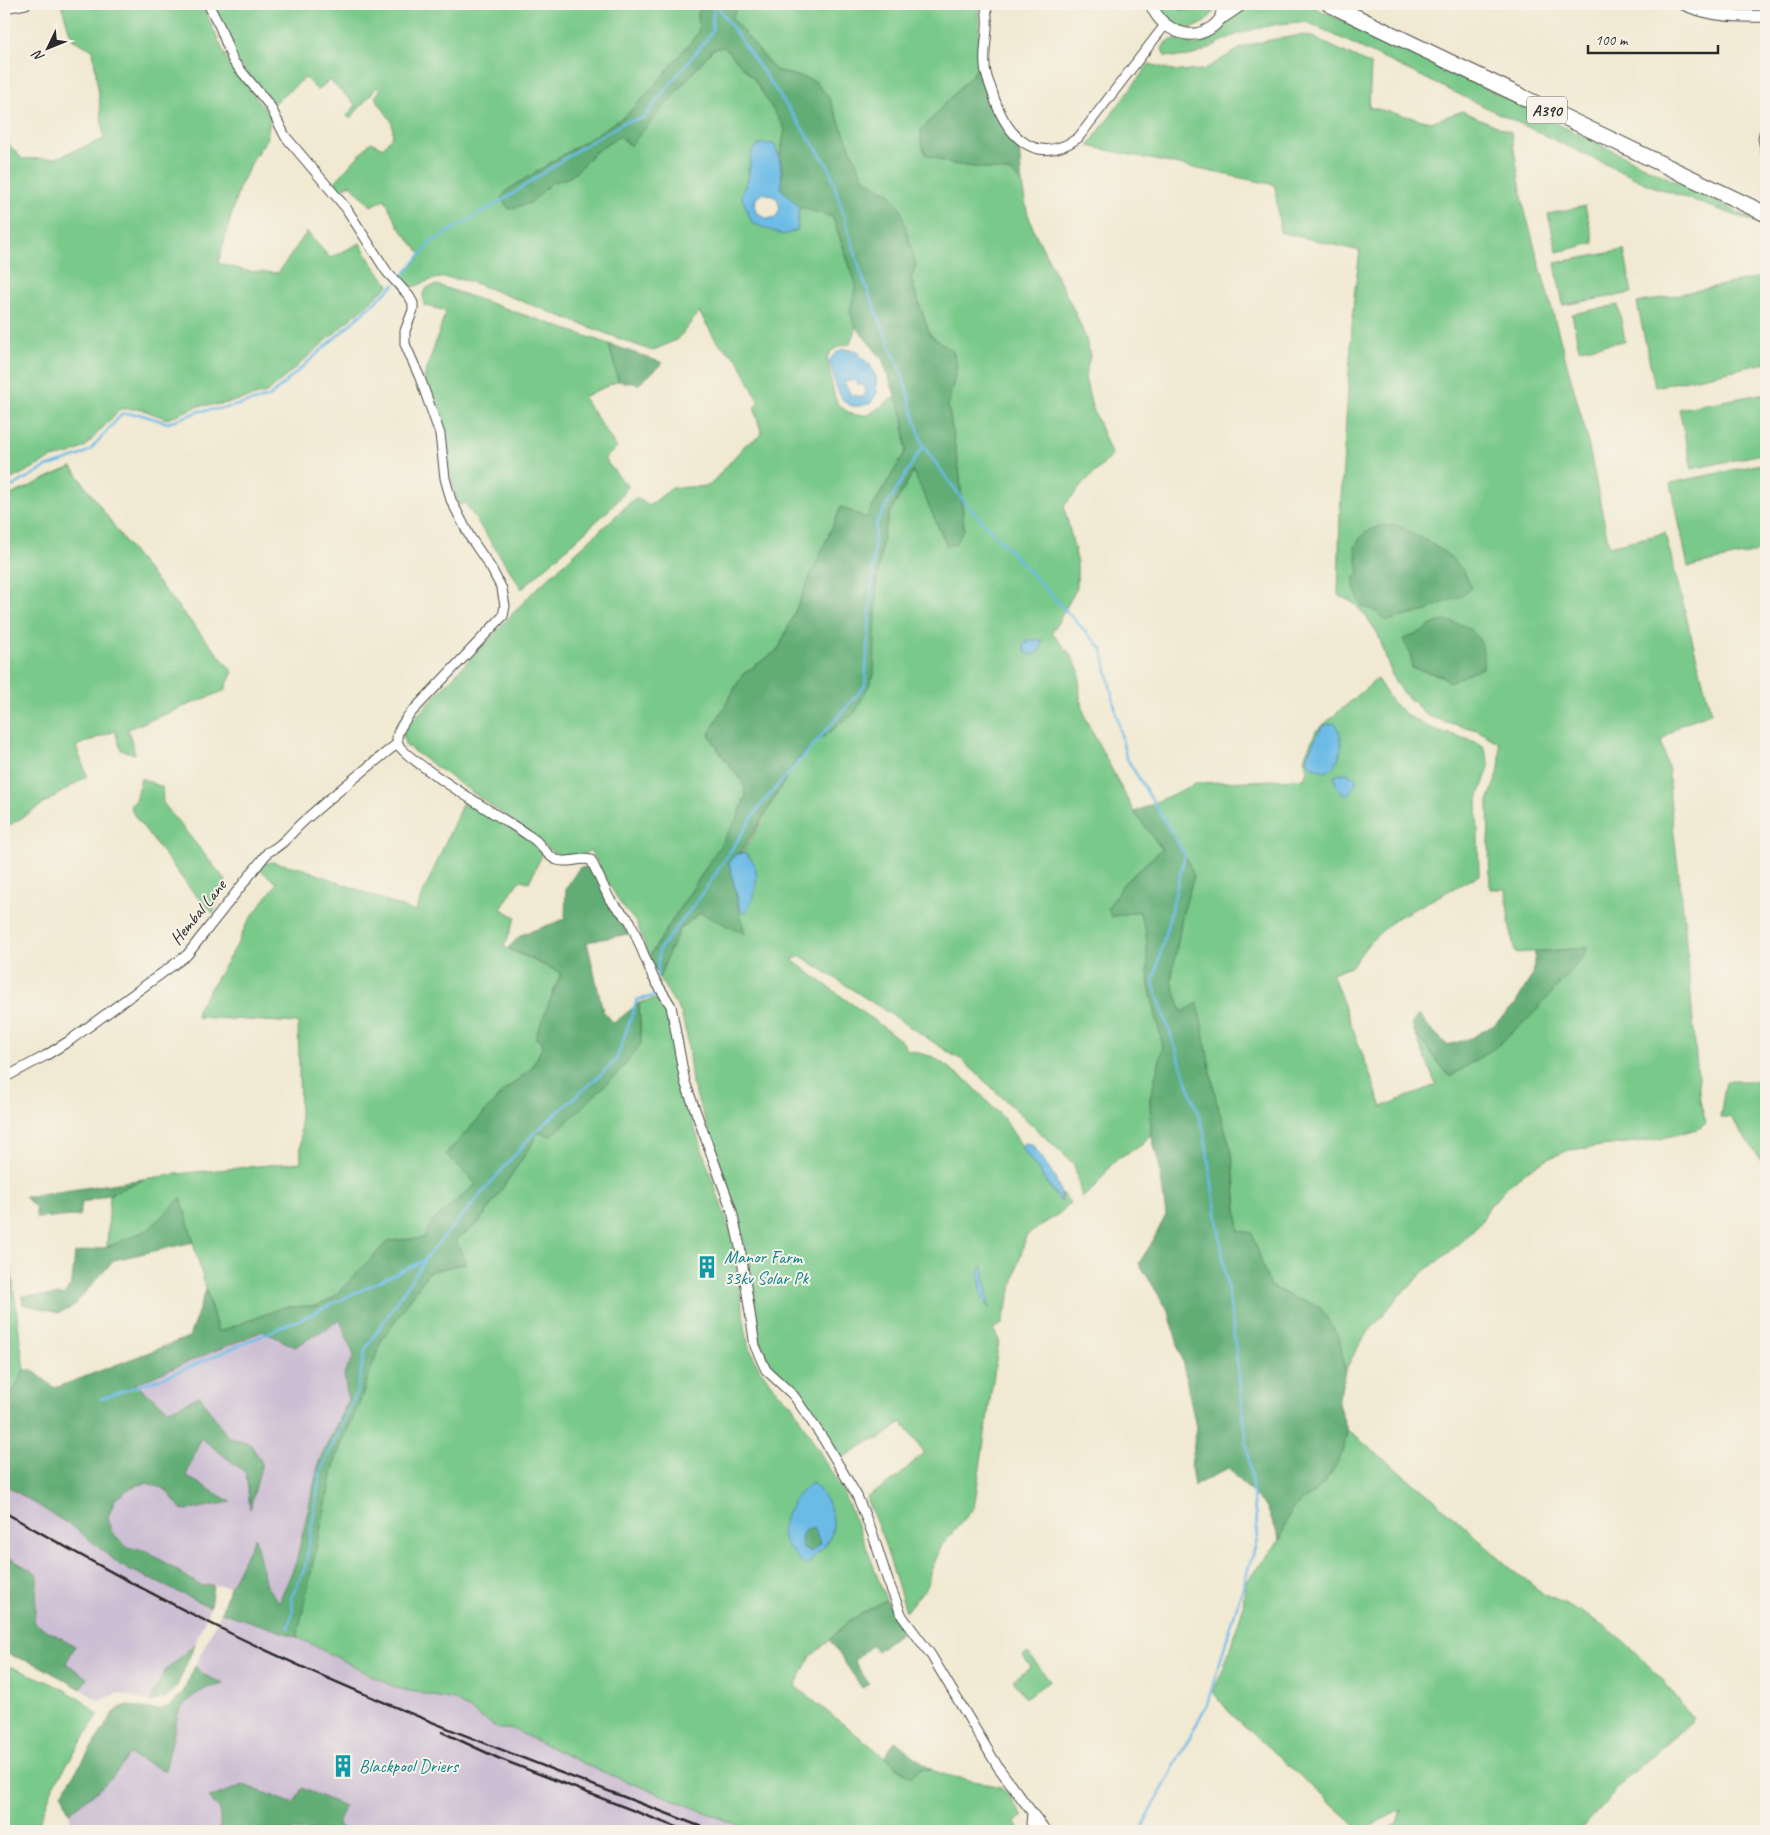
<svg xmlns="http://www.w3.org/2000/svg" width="1770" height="1835" font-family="Caveat,sans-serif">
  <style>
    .industrial { fill: #ccbed3 }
    .green { fill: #79c98a; stroke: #527a5a }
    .forest { fill: #62ad76; stroke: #466c50 }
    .water { fill: #6cbbe7; stroke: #4c7389; fill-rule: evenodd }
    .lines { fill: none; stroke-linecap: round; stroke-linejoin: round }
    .stream { stroke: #6cbbe7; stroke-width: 2.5 }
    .minor-casing { stroke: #494844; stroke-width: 11 }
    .tertiary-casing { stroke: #494844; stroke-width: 13 }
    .trunk-casing { stroke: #494844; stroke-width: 17 }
    .minor { stroke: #fff; stroke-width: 9 }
    .tertiary { stroke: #fff; stroke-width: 11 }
    .trunk { stroke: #fff; stroke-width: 15 }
    .rail { stroke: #2b2b2b; stroke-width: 2.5 }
    .labels { text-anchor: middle; stroke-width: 4; stroke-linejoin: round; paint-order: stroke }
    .shield { fill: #f7f3e8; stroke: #686764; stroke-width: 1 }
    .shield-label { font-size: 16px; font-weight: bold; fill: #2b2b2b }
    .street-label { font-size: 18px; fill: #2b2b2b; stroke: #f7f3e8 }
    .culture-label { font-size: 18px; fill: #0d838f; stroke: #f7f3e8; text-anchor: start }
  </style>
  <rect width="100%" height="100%" fill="#f7f3e8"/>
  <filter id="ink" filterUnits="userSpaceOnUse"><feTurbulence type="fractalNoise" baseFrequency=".02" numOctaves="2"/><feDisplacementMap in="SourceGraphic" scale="10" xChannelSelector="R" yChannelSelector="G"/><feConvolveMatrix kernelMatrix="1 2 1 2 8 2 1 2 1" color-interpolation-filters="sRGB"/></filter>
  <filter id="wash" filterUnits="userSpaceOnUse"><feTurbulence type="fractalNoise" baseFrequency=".0096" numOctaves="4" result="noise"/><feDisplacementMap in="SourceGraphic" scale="20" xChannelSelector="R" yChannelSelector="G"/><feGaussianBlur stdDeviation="1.12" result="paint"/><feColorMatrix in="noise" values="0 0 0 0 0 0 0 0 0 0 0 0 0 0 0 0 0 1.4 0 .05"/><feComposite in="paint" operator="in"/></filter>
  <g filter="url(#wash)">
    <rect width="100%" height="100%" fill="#f1e9d2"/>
    <g class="industrial">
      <path d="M340,1320L354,1356L344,1374L348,1401L320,1459L296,1562L280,1603L266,1586L256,1538L230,1587L213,1585L201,1586L147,1551L127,1547L111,1531L108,1517L115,1499L132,1487L147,1483L165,1489L183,1511L230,1502L186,1476L201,1438L246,1473L250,1507L251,1443L228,1437L200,1397L169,1411L135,1384L263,1331L295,1347Z"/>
      <path d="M4,1484L79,1531L120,1565L210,1607L195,1644L165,1671L150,1702L118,1693L99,1701L81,1689L87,1678L66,1663L75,1646L34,1623L38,1574L4,1555Z"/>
      <path d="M221,1612L297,1637L396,1688L454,1700L499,1729H512L593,1768L753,1831H73L69,1813L117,1772L129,1755L165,1771L179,1711L193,1696L207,1688L224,1684L202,1674L195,1666Z"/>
    </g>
    <g class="green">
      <path d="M61,4H202L229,64L271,116L266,140L254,158L239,188L218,263L246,271L278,273L307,232L330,258L360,243L371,262L389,285L267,393L223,404L198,406L167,419L141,409H120L85,447L70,454L52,458L4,483V139L22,159L56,158L104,139L93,50L72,39Z"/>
      <path d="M211,4H702L698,14L699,32L652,89L625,116L509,189L531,203L551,183L572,176L595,152L620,136L630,146L713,49L724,47L754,79L785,129L780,156L773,144L748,168L752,223L797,230L799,207L832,216L856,284L850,312L856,327L850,344C840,346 830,348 827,359L834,395L838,405L853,415H868L896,396L903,417L906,451L866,518L841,507L778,650L743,674L709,734L723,757L742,781L746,795L738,817L723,841L735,854L743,853L796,761L819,740L877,580L883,536L889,515L914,471L947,546L964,529L960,475L948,405L957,367L953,351L930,335L911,279L889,193L863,178L829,98L815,81L775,70L731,17L739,4H978L980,66L922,130L921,141L925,154L952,164L1012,172L1022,185L1027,211L1034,231L1075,312L1086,339L1090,356L1085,377L1091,404L1112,456L1084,483L1064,506L1077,560V588L1052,633L1071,655L1079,671L1080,697L1086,720L1134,812L1162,849L1123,884L1111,916L1139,911L1146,932L1149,985L1163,1047L1150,1098L1151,1133L1142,1145L1120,1157L1111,1165L1095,1187L1082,1198L1074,1164L962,1060L953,1055L801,956L792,960L902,1041L907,1050L934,1057L971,1084L1004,1119L1045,1181L1061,1202L1062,1193L1070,1203L1060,1213L1026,1236L1002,1324L993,1329L999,1340L974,1508L942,1545L930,1573L928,1585L906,1611L882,1536L866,1498L898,1477L924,1452L902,1422L880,1439H874L842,1458L796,1390L767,1360L759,1336L745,1247L734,1202L692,1083L687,1037L681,1013L659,978L669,952L680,929L700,912L686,899L649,957L637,924L620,903L590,850L585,854L560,857L510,819L405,745L403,736L407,726L532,593L635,498L650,505L672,488L709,486L745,445L762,435L754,407L759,403L739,361L717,342L699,312L678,339L652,351L469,281C460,280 449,277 440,278C429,279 416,288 408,287L407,284L403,288L398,280L421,254L398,226L385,199L371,206L350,184L339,193L333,184L371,142L383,148L393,135L392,122L375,97L380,90L377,87L350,119L347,116L356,105L329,80L318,91L305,78L273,104L234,58Z"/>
      <path d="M1156,4H1177L1180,10H1204L1205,4H1217C1208,27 1189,35 1167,20C1162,16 1159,9 1156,4Z"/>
      <path d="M1245,4H1307L1448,70L1766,226L1649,185L1307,22C1285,22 1263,26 1242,33C1209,43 1204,61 1165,56L1162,49L1166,42L1175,39L1196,45L1214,38L1228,18Z"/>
      <path d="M1302,35L1312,37L1371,65L1369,107L1431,122L1462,111L1511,132L1524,208L1586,433L1609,546L1665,533L1711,713L1681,724L1661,741L1669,771L1670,799L1684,919L1700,1101L1706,1123L1700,1128L1660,1139L1569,1150L1543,1161L1524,1173L1508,1186L1489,1207L1481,1222L1454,1248L1425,1271L1399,1296L1361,1341L1345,1371L1339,1338L1292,1297L1269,1285L1252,1233L1239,1231L1232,1153L1216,1100L1198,1004L1182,1012L1171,981L1183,912L1194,876L1185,855L1154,803L1197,783L1304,779L1307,770L1304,758L1316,731L1377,679L1392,702L1408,716L1428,727L1476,742L1483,746L1487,756L1489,767L1477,802L1479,875L1395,919L1368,944L1351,967L1332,973L1382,1107L1436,1085L1415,1033L1450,1077L1497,1046L1531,1016L1584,956L1587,948L1515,953L1509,923L1506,889H1490L1488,801L1498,774L1500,762L1499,743L1477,730L1446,722L1428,716L1401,691L1393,678L1378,634L1365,615L1352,602L1338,595L1340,512L1354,297L1360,251L1280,232L1275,185L1088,146L1149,64L1177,71L1203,70L1245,46L1270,40Z"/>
      <path d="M1585,206L1594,243L1557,252L1548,214Z"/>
      <path d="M1624,250L1632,293L1563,305L1555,263Z"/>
      <path d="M1761,277L1766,304V363L1655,387L1637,303Z"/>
      <path d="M437,285L609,344L618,381L583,397L617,448L604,459L628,487L611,508L522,589L465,503L458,506C446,463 444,418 424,378L446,311L424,305L423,293L427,288Z"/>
      <path d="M1618,305L1625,341L1579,349L1572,314Z"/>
      <path d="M1766,393V453L1692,469L1679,409Z"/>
      <path d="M1766,463V550L1688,567L1671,483Z"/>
      <path d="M72,467L134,554L233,672L226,686V690L128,729L135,754L121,750L115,731L76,746L87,776L4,829V559L12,551L4,538V497C28,489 48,476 72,467Z"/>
      <path d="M141,778L162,787L163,803L226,881L213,913L192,891L134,815L130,805L136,801Z"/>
      <path d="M464,800L528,839L543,853L529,882L521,880L516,885L501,909L516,917L504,947L561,973L536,1038L542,1041V1048L531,1069L504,1091L446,1154L477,1184L432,1222L424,1238L388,1241L333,1298L315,1306L285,1307L218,1332L181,1199L148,1230L107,1247L110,1194L144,1179L176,1174L301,1162L298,1023L197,1017V1010L237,945L247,923L277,883L259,869L264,863L273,862L304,869L415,912Z"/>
      <path d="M659,998L671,1026L679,1083L731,1233L748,1345L759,1368L777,1391L792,1405L842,1490L866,1546L886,1600L847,1622L830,1640L810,1657L795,1686L910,1777L920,1769L932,1770L946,1775L1001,1787L1011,1798L1023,1817L1015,1822L1020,1831H753L593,1768L512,1729H499L454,1700L396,1688L297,1637L336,1457L359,1404L381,1341L429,1272L465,1263L455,1240L479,1223L531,1146L537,1132L641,1044L639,1003Z"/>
      <path d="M1766,1078V1166L1730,1117H1720L1726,1081H1754Z"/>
      <path d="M4,1249L11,1268L24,1370L4,1409Z"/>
      <path d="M1347,1430L1435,1500L1509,1567L1545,1595L1578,1610L1605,1626L1627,1644L1661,1678L1694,1719L1628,1777L1580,1831H1383L1397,1824L1401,1810L1369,1826L1359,1829L1230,1713L1213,1692L1223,1670L1243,1608L1245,1583L1280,1540L1290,1511L1326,1482L1343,1452Z"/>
      <path d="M1028,1653L1050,1681L1025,1698L1013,1680L1031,1667L1023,1656Z"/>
      <path d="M4,1664C35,1677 75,1689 98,1715L53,1787L36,1831H4Z"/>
    </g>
    <g class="forest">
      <path d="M702,4H739L732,18L775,70L815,81L829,98L863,178L889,193L900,207L916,265L911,279L930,335L953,351L957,367L948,405L960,475L964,529L955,544L947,546L913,471L889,515L883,536L877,580L874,675L855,713L819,740L796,761L741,853L735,854L729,863L745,934L700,913L680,929L669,952L659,978L649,957L738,817L746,795L742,781L723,757L709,734L743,674L778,650L841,507L866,518L906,451L903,417L882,359L856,327L850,312L856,284L833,217L799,207L781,189L782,172L780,156L785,129L754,79L724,47L713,49L630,146L620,136L595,152L572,176L551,183L531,203L509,209L501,198L509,189L625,116L652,89L699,32L698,14Z"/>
      <path d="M1177,4H1205L1204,10H1180Z"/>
      <path d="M980,66L987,96L1001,123L1019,146L1022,185L1012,172L952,164L925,154L921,141V130Z"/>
      <path d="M609,344L663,363L639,384L618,381Z"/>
      <path d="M1396,525C1418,537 1445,548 1461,568C1466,574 1469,582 1472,588L1464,595L1440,604L1427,611L1387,621C1379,614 1373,608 1362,607L1354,588V579L1359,575L1355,546C1367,527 1374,526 1396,525Z"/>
      <path d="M1443,621C1472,623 1487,639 1483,668L1449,682L1442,676L1412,668L1411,655L1403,639L1421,632L1431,625Z"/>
      <path d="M1154,803L1185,855L1194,876L1183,912L1171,981L1182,1012L1198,1003L1216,1100L1232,1153L1239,1231L1252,1233L1269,1285L1292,1297L1319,1306L1339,1337L1345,1371L1338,1404L1347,1430L1343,1452L1326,1482L1290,1511L1280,1540L1267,1508L1228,1468L1194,1486L1191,1467L1196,1427L1184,1368L1169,1312L1139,1263L1150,1246L1166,1215L1159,1164L1151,1133L1150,1098L1163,1047L1149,985L1146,932L1139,911L1111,917L1108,908L1123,884L1162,849L1134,812Z"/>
      <path d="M588,867L633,933L587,942L603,1011L614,1023L639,1003L641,1044L620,1071L552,1136L537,1133L531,1146L479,1223L456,1240L466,1263L429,1272L381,1341L359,1404L336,1457L297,1637L221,1612L230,1587L255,1537L266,1586L279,1602L296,1562L320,1459L348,1401L344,1374L354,1356L340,1320L295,1347L263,1331L135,1384L169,1410L200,1396L228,1437L250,1443L262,1463L250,1509L246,1473L201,1438L186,1476L231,1502L183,1511L165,1489L147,1483L132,1487L115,1499L108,1517L111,1531L127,1547L147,1551L201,1586L213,1585L210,1607L120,1565L79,1531L4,1484V1409L24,1370H32L55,1388L189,1337L206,1290L218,1332L285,1307L316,1306L333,1298L388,1241L424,1238L432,1222L476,1184L446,1154L504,1091L531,1069L542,1048V1041L535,1038L561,973L508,948L521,935L565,919L566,888L579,868Z"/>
      <path d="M1587,948L1584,956L1531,1016L1497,1046L1450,1077L1415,1033L1412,1023L1419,1014L1426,1024L1447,1045L1469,1039L1494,1025L1516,1003L1533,974L1535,952Z"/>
      <path d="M144,1179L110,1194L82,1203L79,1216L36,1218V1208L24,1197Z"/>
      <path d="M181,1198L194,1242L114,1260L71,1308L58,1313L23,1304L22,1296L64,1295L72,1283L75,1253L107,1247L148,1230Z"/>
      <path d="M808,1528H813L821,1544L811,1552L803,1549C800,1540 800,1533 808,1528Z"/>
      <path d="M4,1555L38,1574L34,1623L75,1646L66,1663L87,1678L81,1689L36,1664L4,1653Z"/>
      <path d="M886,1600L905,1629L877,1651L871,1646L854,1661L869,1684L862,1688L830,1640L847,1622Z"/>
      <path d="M195,1644L177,1686L167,1697L150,1702L165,1671Z"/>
      <path d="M195,1666L202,1674L224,1684L207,1688L193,1696L179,1711L165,1771L129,1755L117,1772L102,1787L69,1813L62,1793L113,1714L120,1708L128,1705L146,1709L160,1710L169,1706L182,1694Z"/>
      <path d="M895,1741L932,1770L920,1769L911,1778L885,1757Z"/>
      <path d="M244,1785L294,1804L302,1788L344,1806L338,1826L350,1831H218L220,1827V1810L209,1798Z"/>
    </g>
    <g class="water">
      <path d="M760,144H774C781,159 782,172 781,189L799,207L797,230L783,235L752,223L741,195L748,179L752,151ZM764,193L777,198L780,208L776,217L767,219L755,211L756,198Z"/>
      <path d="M843,349L856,351L870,365L876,378L877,393L870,404C866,404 859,407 854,406C837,405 834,374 829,362C833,355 836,352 843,349ZM855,380L858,384L863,385L866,393L862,397L851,395L844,382Z"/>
      <path d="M1026,640H1042L1041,649L1034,655L1026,653L1023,645L1025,643L1028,644Z"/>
      <path d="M1335,723C1345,739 1343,761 1327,772L1312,767L1307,761L1309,751L1322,726Z"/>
      <path d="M1345,773C1363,777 1356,787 1346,795C1338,791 1334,784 1335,775Z"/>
      <path d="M744,853C765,865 756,896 745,913L740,909L729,863L734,855Z"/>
      <path d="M1024,1143L1032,1144C1044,1161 1062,1181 1061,1202L1022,1148Z"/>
      <path d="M983,1266L989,1308C979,1298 980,1281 980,1268Z"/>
      <path d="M813,1483C828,1499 842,1523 826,1544C821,1552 812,1556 808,1565L802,1563C797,1555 786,1548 783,1539C778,1521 797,1490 813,1483ZM808,1528H813L821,1544L811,1552L803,1549C800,1540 800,1533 808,1528Z"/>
    </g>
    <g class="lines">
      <g class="stream">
        <path d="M398,281L433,241L508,197L580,148L625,122L644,118C666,87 691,61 713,30L712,22L714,4"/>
        <path d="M923,446L966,504L1102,649L1126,757L1185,855L1153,983L1204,1131L1231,1311L1258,1537L1207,1704L1141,1830"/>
        <path d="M4,489L13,486L46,467L79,456L90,450L122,414H139L168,423L200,411L226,408L269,397L394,285"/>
        <path d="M657,977L659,950L701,896L760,806L865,686L876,523L923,446L903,378L862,276L829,167L716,4"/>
        <path d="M100,1399L173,1374L305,1317L424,1260L533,1134L616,1061L637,1000L654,996L659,992"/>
        <path d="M288,1628L293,1611L291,1598L305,1568L321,1470L357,1392L365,1350L424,1261"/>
      </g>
    </g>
  </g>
  <g filter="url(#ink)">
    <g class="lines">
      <defs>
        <g id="minor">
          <path d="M208,4L220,27L233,61L270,106L285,136L346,208L387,272L409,296L413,303V310L405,331V344L420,378L440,434L445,478L451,500L470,537L491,568L502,589L505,606L503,616L408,716C403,724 394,734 398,744C404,759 503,819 522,831C526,834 531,837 535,840C542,846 548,857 557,860C567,864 580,857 591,860L610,900L630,921L653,977L671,1006L685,1082L732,1211L740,1247L755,1346L766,1370L794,1396L824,1440L857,1496L873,1535L888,1581L902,1616L931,1655L998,1767L1046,1831"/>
          <path d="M985,4C991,24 983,45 985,65C985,75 989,82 992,91C1004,132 1033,169 1078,138L1165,25"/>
          <path d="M4,8L26,4"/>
          <path d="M1766,126L1763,138L1766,152"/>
          <path d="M4,1078L45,1056L69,1041L187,955L268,852C283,846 293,830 305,820C335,793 367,768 398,743"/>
          <path d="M1032,1814L1031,1824L1035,1831"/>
        </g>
        <g id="tertiary">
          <path d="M1151,4C1159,26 1186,43 1209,29C1215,26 1219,21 1223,15"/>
          <path d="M1683,4C1710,16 1737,17 1766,16"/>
        </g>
        <g id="trunk">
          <path d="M1329,4L1766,214"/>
          <path d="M1223,15L1239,4"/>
        </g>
      </defs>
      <use href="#minor" class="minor-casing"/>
      <use href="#tertiary" class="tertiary-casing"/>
      <use href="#trunk" class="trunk-casing"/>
      <use href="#minor" class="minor"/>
      <use href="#tertiary" class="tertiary"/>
      <use href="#trunk" class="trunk"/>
      <g class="rail">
        <path d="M4,1512C80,1556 158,1598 238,1637C392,1711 553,1769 712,1831"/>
        <path d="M442,1732L498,1758L686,1831"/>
      </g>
    </g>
  </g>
  <defs>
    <symbol id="building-bare" viewBox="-9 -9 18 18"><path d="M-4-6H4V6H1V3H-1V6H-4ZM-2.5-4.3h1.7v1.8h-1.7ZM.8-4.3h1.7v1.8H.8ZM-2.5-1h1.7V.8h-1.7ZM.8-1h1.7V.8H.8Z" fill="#0f9aa8" stroke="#f7f3e8" stroke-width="2.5" paint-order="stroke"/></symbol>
  </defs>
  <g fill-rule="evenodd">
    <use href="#building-bare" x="691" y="1251" width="32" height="32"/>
    <use href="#building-bare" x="327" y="1750" width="32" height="32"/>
  </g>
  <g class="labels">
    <rect class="shield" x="1527" y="96.5" width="40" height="27" rx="4"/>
    <g class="shield-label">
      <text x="1547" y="116">A390</text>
    </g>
    <g class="street-label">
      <text transform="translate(198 912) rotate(-51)" y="6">Hembal Lane</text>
    </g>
    <g class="culture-label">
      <text x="724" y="1263">Manor Farm<tspan x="724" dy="21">33kv Solar Pk</tspan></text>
      <text x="359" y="1772">Blackpool Driers</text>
    </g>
  </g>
  <rect width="1770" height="1835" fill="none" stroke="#f7f3e8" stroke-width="20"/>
  <g transform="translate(48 48) rotate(227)" stroke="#f7f3e8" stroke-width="4" paint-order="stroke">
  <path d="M0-4L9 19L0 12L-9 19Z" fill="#2b2b2b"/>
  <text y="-8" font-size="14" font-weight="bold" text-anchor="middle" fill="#2b2b2b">N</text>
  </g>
  <path d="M1588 45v8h130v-8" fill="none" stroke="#2b2b2b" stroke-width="2.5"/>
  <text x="1595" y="45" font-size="15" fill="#2b2b2b" stroke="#f7f3e8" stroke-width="4" paint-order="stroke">100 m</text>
</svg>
